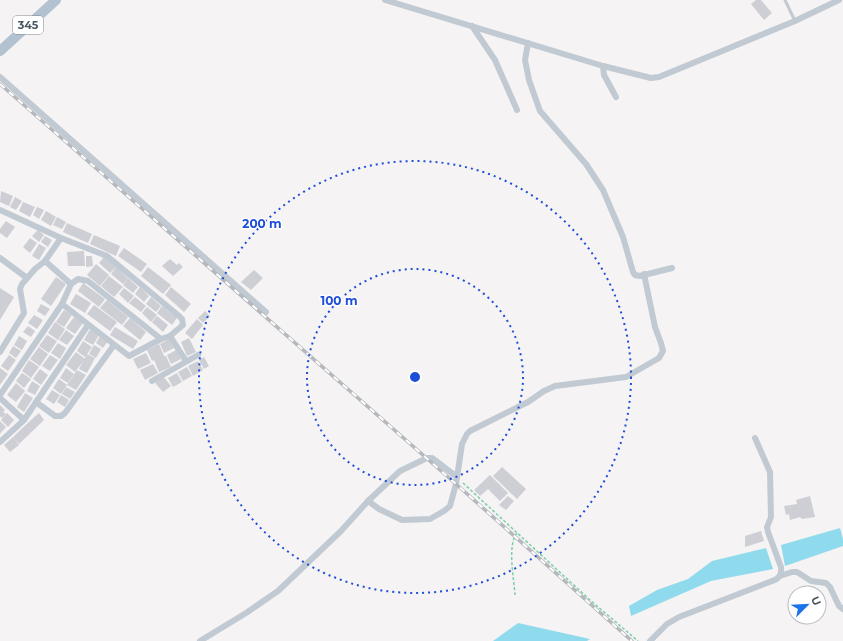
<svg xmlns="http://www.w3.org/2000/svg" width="843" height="641" font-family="Montserrat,sans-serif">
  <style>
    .water { fill: #90daee }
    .building { fill: #cdcfd5 }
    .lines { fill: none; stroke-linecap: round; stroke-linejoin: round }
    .path { stroke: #7ad0a6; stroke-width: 1.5; stroke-dasharray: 3 2; stroke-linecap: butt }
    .lane { stroke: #c1cad2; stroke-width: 3 }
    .street { stroke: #c1cad2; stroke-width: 6 }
    .primary { stroke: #b3c2d1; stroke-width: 10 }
    .rail-casing { stroke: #b5b8bd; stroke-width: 3.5 }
    .rail { stroke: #fff; stroke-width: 2; stroke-dasharray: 6; stroke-linecap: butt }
    .ring { fill: none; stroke: #1d4ed8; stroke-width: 2; stroke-dasharray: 2 4 }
    .labels { text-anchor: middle; stroke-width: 3; stroke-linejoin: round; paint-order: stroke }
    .shield { fill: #fff; stroke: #808990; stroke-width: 1 }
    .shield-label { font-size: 11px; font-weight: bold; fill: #4a5661 }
    .centre { fill: #1d4ed8; stroke: #fff; stroke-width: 2 }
    .ring-label { font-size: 12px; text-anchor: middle; font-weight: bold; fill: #1d4ed8; stroke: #fff; stroke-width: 3; stroke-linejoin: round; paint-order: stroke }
  </style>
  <rect width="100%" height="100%" fill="#f5f3f3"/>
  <g class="water">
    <path d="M840,528L843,539V546L785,566L781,545Z"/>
    <path d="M766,548L773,569L711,581L631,616L629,606L657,590L688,579L712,561Z"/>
    <path d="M518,623L590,639L587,641H493Z"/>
  </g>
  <g class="building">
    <path d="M756,0H761L772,13L764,20L751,4Z"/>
    <path d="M1,191L13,196L9,206L0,202Z"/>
    <path d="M15,197L22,201L16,210L10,207Z"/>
    <path d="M23,202L35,207L30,217L19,211Z"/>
    <path d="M37,207L44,210L39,219L33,215Z"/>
    <path d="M46,211L56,217L51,226L41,220Z"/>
    <path d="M57,217L66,222L62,229L53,225Z"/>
    <path d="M6,221L15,227L7,238L0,233V229Z"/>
    <path d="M67,223L92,234L88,243L63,232Z"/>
    <path d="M38,230L44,235L39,242L32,236Z"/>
    <path d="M94,235L120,246L116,256L90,244Z"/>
    <path d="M45,236L52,240L48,247L41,242Z"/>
    <path d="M30,238L37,243L30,253L23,247Z"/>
    <path d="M39,244L46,248L39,260L32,256Z"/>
    <path d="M124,248L147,264L141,272L118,256Z"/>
    <path d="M84,251L85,266H68L67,252Z"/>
    <path d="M86,256H92L93,266L86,267Z"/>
    <path d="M104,257L116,267L110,273L99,263Z"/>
    <path d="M170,259L177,265L179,263L183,267L173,276L162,266Z"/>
    <path d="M96,264L109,275L100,286L87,275Z"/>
    <path d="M116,267L128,278L123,284L111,274Z"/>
    <path d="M148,267L171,285L163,294L141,276Z"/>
    <path d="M254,270L263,278L251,290L241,282Z"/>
    <path d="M109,276L123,287L114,297L101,286Z"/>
    <path d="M56,277L66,284L51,306L41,299Z"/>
    <path d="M128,278L138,287L133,293L123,285Z"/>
    <path d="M83,283L105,299L99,307L78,291Z"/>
    <path d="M140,287L149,296L144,302L135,294Z"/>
    <path d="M171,287L191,304L184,312L165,295Z"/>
    <path d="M0,288L14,297L0,320Z"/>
    <path d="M124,288L134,296L128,303L119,294Z"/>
    <path d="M76,294L91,303L85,313L70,304Z"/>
    <path d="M135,297L146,306L141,312L129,303Z"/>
    <path d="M151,297L161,306L156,312L146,304Z"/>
    <path d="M107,300L128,317L122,325L100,308Z"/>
    <path d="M41,304L50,309L45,316L37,311Z"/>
    <path d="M94,305L117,322L110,331L87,314Z"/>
    <path d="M162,306L177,318L172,325L157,313Z"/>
    <path d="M147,307L157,315L151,322L142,313Z"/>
    <path d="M64,310L72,315L64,327L56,322Z"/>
    <path d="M205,311L210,316L203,323L198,318Z"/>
    <path d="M34,315L43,320L37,329L28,323Z"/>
    <path d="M157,316L168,325L163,332L152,322Z"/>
    <path d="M74,317L83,323L75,334L66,328Z"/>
    <path d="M130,318L146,332L140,340L123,326Z"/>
    <path d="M197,319L203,325L192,339L185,333Z"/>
    <path d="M55,322L65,329L58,340L48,333Z"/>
    <path d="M28,326L35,331L31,337L23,332Z"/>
    <path d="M115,327L138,341L133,349L110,335Z"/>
    <path d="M90,329L99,335L93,345L84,340Z"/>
    <path d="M66,330L74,336L67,345L59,340Z"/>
    <path d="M47,335L57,341L49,353L39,346Z"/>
    <path d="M19,336L27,341L22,350L14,345Z"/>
    <path d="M100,336L108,341L103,348L96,343Z"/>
    <path d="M189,338L196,352L187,356L181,342Z"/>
    <path d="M169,339L174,348L164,353L160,344Z"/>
    <path d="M83,341L92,347L85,357L77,351Z"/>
    <path d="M58,343L66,348L60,359L51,353Z"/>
    <path d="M159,344L164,356H166L171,367L159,372L154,360L152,361L147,350Z"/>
    <path d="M94,345L101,349L96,358L89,354Z"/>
    <path d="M13,346L21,351L16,358L9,353Z"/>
    <path d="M39,347L48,354L40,366L30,359Z"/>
    <path d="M176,350L181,359L171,364L167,355Z"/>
    <path d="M76,352L85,359L75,372L66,365Z"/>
    <path d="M146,353L151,363L138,369L133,359Z"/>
    <path d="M87,354L95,358L87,373L79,369Z"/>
    <path d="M9,355L16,360L8,371L1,366Z"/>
    <path d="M50,355L58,360L50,371L42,366Z"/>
    <path d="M204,357L209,366L204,369L199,360Z"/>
    <path d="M29,360L39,367L31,378L22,371Z"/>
    <path d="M198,361L203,370L193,376L188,366Z"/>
    <path d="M153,364L158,373L145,380L140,370Z"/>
    <path d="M187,367L192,376L183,381L178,372Z"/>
    <path d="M0,368L8,374L0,385Z"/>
    <path d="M66,368L74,374L68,383L60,378Z"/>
    <path d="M40,369L48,375L41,385L33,379Z"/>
    <path d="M77,370L86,375L76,390L67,385Z"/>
    <path d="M22,373L31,379L24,388L16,381Z"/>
    <path d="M177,373L182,382L173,387L168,378Z"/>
    <path d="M163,376L171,386L163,392L155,383Z"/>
    <path d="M59,379L67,385L61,394L53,388Z"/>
    <path d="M32,381L40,386L35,395L27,391Z"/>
    <path d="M16,383L25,391L16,402L7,395Z"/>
    <path d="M66,387L75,392L70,399L62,394Z"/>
    <path d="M52,390L60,395L54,404L46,399Z"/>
    <path d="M25,393L33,398L24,412L17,407Z"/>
    <path d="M61,395L69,400L65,407L57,402Z"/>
    <path d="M0,405L5,410L3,412L6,414L2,418L0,416Z"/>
    <path d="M7,413L14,420L8,427L1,420Z"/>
    <path d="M39,413L44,420L19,444L13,437L31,420L35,425L31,420Z"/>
    <path d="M0,421L6,427L0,434Z"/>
    <path d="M13,437L19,445L10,452L4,445Z"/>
    <path d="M502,467L526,489L517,499L493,476Z"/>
    <path d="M490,475L508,493L500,501L488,489L480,496L474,490Z"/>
    <path d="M508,496L514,501L506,510L499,505Z"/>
    <path d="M810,496L815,517L802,519L800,517L790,520L789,514L786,515L784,506L797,504L796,500Z"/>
    <path d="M761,531L764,541L745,547V536Z"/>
  </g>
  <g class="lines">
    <g class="path">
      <path d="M463,483L590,600L638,641"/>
      <path d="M515,595C514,579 507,545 517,533"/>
    </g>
    <path class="lane" d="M785,0L795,21"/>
    <g class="street">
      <path d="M385,0L603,66L651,78L659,77L795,21L839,0"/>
      <path d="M472,26L495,60L517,110"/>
      <path d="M528,43L525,60L529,80L540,111L586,164L603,190L623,237L633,272L635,275L640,276L672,268"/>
      <path d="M603,66L604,75L616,97"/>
      <path d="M0,77L266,312"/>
      <path d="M0,210L61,238L107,256L179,316L182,319L183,325L170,336L161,339L129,356L62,304"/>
      <path d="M0,258L27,278"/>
      <path d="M45,261L71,284"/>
      <path d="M170,336L186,361"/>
      <path d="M0,352L24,313L20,289L22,284L35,269L45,261L61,238"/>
      <path d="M152,381L198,355"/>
      <path d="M0,395L62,304L71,284L78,279L88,281L161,339"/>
      <path d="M0,398L24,420"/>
      <path d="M36,402L55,416H61L65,413L114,345"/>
      <path d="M0,442L24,420L88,325"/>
      <path d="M368,501L400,471L427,458H432L457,477"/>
      <path d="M780,576L792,572H797L811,581L826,583L830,587L839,606L843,609"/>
      <path d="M200,641L246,613L278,591L341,531L368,501L379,509L402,520L430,519L444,511L450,506L456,484L462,444L467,434L470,431L528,402L544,391L555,386L626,377L659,358L663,351L661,343L655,327L644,274"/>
      <path d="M650,641L667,624L679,617L772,581C779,579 782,575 781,567L768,532L767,527L771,517L770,472L755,438"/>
    </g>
    <path class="primary" d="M0,51L56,0"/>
    <defs>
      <path id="rail" d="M0,84L456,484L632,641"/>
    </defs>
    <use href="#rail" class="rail-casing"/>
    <use href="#rail" class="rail"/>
  </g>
  <g class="ring">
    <circle cx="415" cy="377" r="108"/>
    <circle cx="415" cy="377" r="216"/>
  </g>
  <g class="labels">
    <rect class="shield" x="13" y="16" width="30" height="18" rx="3"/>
    <g class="shield-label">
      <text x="28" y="29">345</text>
    </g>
  </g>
  <circle cx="415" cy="377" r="6" class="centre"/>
  <g class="ring-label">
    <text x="262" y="228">200 m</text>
    <text x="339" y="305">100 m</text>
  </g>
  <g transform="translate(807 605) rotate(66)"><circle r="19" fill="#ffffff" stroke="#b7bbc0"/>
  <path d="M0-3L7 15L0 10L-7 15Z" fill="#1a73e8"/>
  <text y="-6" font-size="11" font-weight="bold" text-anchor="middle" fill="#4a5661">U</text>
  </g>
</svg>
